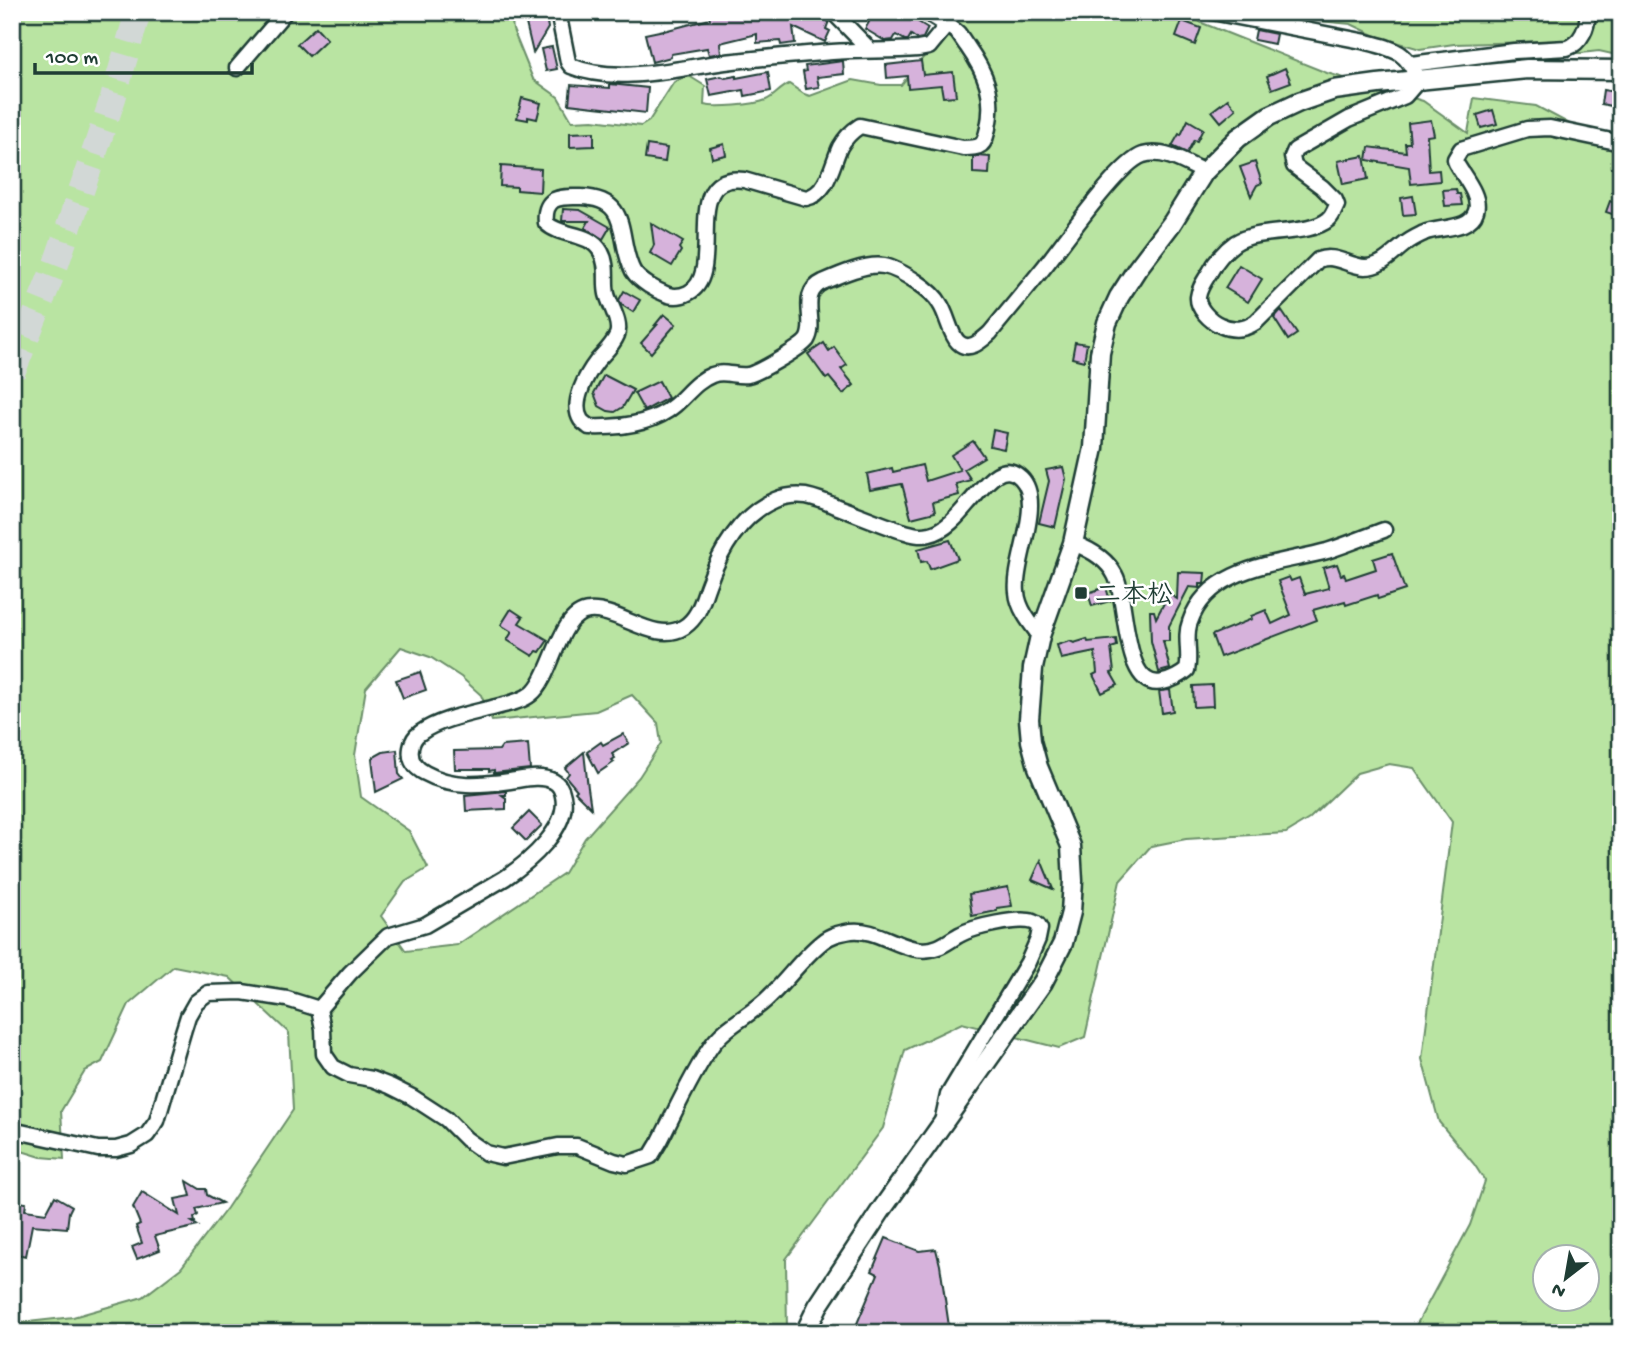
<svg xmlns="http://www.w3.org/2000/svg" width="1633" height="1345" font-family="'Gochi Hand','Klee One',sans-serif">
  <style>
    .green { fill: #b9e4a2; stroke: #6c906b; stroke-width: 2; fill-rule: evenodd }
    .building { fill: #d6b2db; stroke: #1f3d34; stroke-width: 2 }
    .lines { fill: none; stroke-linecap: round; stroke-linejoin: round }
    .motorway-tunnel { stroke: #d2d8d6; stroke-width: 26; stroke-dasharray: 26 13; stroke-linecap: butt }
    .minor-casing { stroke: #1f3d34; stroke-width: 19 }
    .tertiary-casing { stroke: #1f3d34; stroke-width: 23 }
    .minor { stroke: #fff; stroke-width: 14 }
    .tertiary { stroke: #fff; stroke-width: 18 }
    .poi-dot { fill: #1f3d34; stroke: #fff; stroke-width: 2.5 }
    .labels { text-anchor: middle; stroke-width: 5; stroke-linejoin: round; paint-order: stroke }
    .poi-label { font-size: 26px; font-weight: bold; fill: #1f3d34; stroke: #fff; text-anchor: start }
  </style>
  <rect width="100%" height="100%" fill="#fff"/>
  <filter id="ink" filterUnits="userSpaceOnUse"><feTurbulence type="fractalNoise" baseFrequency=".0143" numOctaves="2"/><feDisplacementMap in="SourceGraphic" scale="14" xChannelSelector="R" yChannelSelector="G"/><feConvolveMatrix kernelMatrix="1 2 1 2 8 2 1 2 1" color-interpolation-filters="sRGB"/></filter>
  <g filter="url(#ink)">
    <g class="green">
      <path d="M12,12H511L513,30L533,79L558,97L572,121L593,120L641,126L649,121L674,82L689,76L705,86L704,105C716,108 754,105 766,100C774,97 780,88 789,84L804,94L810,96L853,80L881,85H901L926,54L941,45L949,36L936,12H1184L1202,23L1327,73L1423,101L1468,133L1474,98L1536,106L1621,151V1333H1412L1470,1225L1485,1181L1474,1164L1439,1122L1422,1059L1452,822L1414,768L1389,764L1357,773L1309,819L1286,833L1186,839L1151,846L1120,881L1085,1037L1059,1048L962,1023L905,1050L883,1128L786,1259L787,1333H12V1317L19,1323L73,1317L143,1297L181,1268L227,1208L293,1110L289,1033L229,977L174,966L129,1004L102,1062L85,1071L61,1111L64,1159L41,1157L12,1148ZM401,647L430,657L461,677L481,695L492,721L596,711L632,695L658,723L661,743L639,777L585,838L564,873L457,945L406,951L381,916L405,882L428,868L409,831L361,797L355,755L366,688ZM1546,1258H1588V1300H1546Z"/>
      <path d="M1289,12H1621V56L1599,51L1581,53H1563L1539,42L1454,44L1420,49L1376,36L1351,24L1299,19Z"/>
    </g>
    <g class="building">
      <path d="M535,12H539L546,16L548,28L533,53L524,15Z"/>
      <path d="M708,12H754L755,19L784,16L786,12H812L826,19L829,21L826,29L830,31L825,42L793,27L795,43L781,45L780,41L757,43V34L720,43L721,53L709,55L707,48L671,54V57L652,62L645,34L664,30V31L710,19Z"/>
      <path d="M854,12H902L928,28L923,38L917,39L911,35L908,40H905L896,35L893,40L885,41L865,29L869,22Z"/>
      <path d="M1182,21L1201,28L1195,45L1176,37Z"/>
      <path d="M316,27L327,39L309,56L297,44Z"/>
      <path d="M1256,30L1276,34L1274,44L1254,40Z"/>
      <path d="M552,47L557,69L546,71L541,49Z"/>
      <path d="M843,61L844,74L817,77L819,87L806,89L803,72L806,71L805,66Z"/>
      <path d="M921,61L923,75L953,72L956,96L943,97L941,85L908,88L907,76L887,78L886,65Z"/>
      <path d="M1285,68L1291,82L1272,89L1267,76Z"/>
      <path d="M768,72L771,91L745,96L744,90L711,96L707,79L721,76L725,78L736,76V78Z"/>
      <path d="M610,84L648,88L646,113L569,104L571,85L610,88Z"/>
      <path d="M1603,90L1621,93V108L1601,104Z"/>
      <path d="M522,98L541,103L537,119L528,117V120L517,118Z"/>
      <path d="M1228,99L1236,109L1221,122L1212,111Z"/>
      <path d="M1493,110L1497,124L1481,128L1477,115Z"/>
      <path d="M1188,120L1203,129L1197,141L1194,140L1187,153L1172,146L1179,134L1181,135Z"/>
      <path d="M1431,120L1434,135L1427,136L1429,171L1439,170L1440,181L1411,184L1409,167L1367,160L1369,147L1406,152L1405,143H1410L1408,123Z"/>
      <path d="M594,132V146L570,147V133Z"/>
      <path d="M724,144L726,155L712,158L710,148Z"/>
      <path d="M647,145L667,148L665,162L645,159Z"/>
      <path d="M978,156L990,157L989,174L973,173V157Z"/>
      <path d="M1364,156L1368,179L1343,184L1338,161Z"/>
      <path d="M1255,162L1262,183L1257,185L1251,196L1240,167Z"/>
      <path d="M501,166L541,169L540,192L517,190V187L500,186Z"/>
      <path d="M1456,189L1457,194H1460L1462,205L1445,206L1443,190Z"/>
      <path d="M1413,196L1416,214L1403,215L1401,198Z"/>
      <path d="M1610,201L1621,205V217L1606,212Z"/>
      <path d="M563,209L580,210L610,227L603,239L585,228L589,221H562Z"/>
      <path d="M651,223L683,242L679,248L681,251L672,266L650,253L654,245Z"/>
      <path d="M1239,265L1262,279L1248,302L1225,288Z"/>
      <path d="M624,291L640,300L633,312L622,305L619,300Z"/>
      <path d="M1281,310L1297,334L1288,340L1274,318Z"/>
      <path d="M664,314L676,324L651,353L641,343L657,325H655Z"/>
      <path d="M1075,342L1087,344L1084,361L1072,358Z"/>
      <path d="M824,343L829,351L834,347L847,365L841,369L854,385L843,394L829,377L826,379L808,354Z"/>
      <path d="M604,375L633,390L623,407L615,412L608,411L599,406L594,393Z"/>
      <path d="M659,381L668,398L644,411L634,393Z"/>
      <path d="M993,430L1007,433L1004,449L990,446Z"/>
      <path d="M973,441L984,457L964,469L971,480L956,484L959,495L933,502L935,512L911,518L902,484L870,490L867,474L892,468L893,472L922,465L926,481L960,470L951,455Z"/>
      <path d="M1063,467L1066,479L1055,527L1039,523L1049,481L1046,470Z"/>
      <path d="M950,540L958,559L930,569L927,561L921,562L918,549Z"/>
      <path d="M1392,553L1405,590L1378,599L1377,595L1346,605L1345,601L1313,610L1317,620L1220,657L1212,635L1252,619L1251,616L1266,610L1272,624L1291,615L1278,581L1289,577L1291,581L1299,578L1305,594L1329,588L1323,568L1337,564L1341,575L1344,574L1346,579L1376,569L1373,559Z"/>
      <path d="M1178,572L1205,573L1204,584H1200V588L1189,587L1169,626V641H1163L1170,669L1159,672L1151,641L1150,611H1154L1156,618L1169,594L1177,599Z"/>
      <path d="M1106,587L1110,601L1092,606L1088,593Z"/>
      <path d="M511,609L523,617L519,623L548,640L540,652L537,651L533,656L507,640L512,632L501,625Z"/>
      <path d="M1087,639L1088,642L1116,639L1117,646L1111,648L1114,672L1111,673L1118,685L1102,693L1093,675L1097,673L1095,652L1061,659L1057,645L1070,641L1074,643Z"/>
      <path d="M420,672L426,690L403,698L396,680Z"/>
      <path d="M1212,685L1213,706L1194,707L1193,686Z"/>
      <path d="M1170,690L1173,711L1162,713L1159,691Z"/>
      <path d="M623,734L629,743L612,754L615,758L612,760L614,762L598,773L587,752L601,742L603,745Z"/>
      <path d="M528,744L530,769L494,773V770L489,771V769H455L454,751L499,750L502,746Z"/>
      <path d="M397,750L399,774L403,779L376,792L372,758L383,752Z"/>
      <path d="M584,752L588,788L591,808L575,792L577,790L566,777L569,773L565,768Z"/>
      <path d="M506,791V795H502L506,798V809L466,811L465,795Z"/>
      <path d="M529,812L542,825L526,841L513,828Z"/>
      <path d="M1041,860L1053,889L1032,880Z"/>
      <path d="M1008,887L1012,906L997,908V911L972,916L969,894Z"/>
      <path d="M187,1181L200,1189H206L207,1195L222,1203L196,1209L198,1215L194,1218L195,1222H192L198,1226L155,1236L160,1250L137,1259L132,1247L142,1243L136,1226L140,1224L133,1207L142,1192L179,1215L175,1199L191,1196Z"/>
      <path d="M55,1196L72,1206L69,1212L67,1228L32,1225L26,1256L12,1253V1201L26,1203L25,1210L46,1213Z"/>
      <path d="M886,1238L919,1251L936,1249L940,1265L950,1333H853L878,1274L872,1271Z"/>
    </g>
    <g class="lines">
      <path class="motorway-tunnel" d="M12,373L56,264L113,98L138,12"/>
      <defs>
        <g id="minor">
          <path d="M558,12L568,62L571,66C616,85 679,68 725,62C761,58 796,55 832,52C861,50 889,51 918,49L929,47L947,25"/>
          <path d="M833,12L870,50"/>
          <path d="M926,12C936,19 949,25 958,33C961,37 964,42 967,46C986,73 995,95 988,128C984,146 982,148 963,148L860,126C852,131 845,138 840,147C832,164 828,194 806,198L744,180C677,172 728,274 688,293C682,296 675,297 668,295C657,291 639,281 633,271C616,239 633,199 581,197C572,197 562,196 554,200C546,205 545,214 546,223C562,238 589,231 601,252C609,266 604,281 607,294C610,306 622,323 617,335C613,345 604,353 597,361C587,374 570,403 581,420C583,423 587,425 589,427C618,428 652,425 675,405C687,395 696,381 712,375C724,370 735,377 748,375C758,373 801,348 807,340C818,322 797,294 823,282C839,275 866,263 884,266C895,268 908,276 917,282C926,288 935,295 940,304C947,314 950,334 958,342C969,353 982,340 990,333C1007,312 1024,292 1041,271C1061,247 1118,163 1143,155C1164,149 1186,163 1204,172"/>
          <path d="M1212,12L1367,42C1395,49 1408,52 1418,81L1405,96L1349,119L1295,150L1292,157L1294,166L1322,187L1335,200L1337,205C1335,209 1333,215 1329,219C1308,237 1260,227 1235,243C1225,250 1215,262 1210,272C1205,280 1199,288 1198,297C1197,308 1210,321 1220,325C1233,331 1244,330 1256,322L1318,260C1334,253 1348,266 1365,267C1382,267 1393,253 1405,244C1411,239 1418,236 1424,233C1439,226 1470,231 1476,211C1481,196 1463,176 1456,163L1455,159L1461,149L1527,129L1550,128L1621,143"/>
          <path d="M1411,64L1514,51L1567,48C1581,43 1589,26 1587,12"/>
          <path d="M237,68L285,12"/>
          <path d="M1073,543C1089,549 1107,559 1115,575C1128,598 1122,692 1163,682C1172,680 1180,676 1187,670C1191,655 1184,637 1190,622C1209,566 1279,564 1327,551C1346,545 1365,537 1384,530"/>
          <path d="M319,1009L350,973L388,936L425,925L505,878C529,862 570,827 563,796C562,790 559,784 553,781C540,775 524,779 510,781C481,785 452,788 425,773C415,768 409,760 411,748C412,742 414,737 420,733C439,719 473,713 496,707C507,704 521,702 531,694C553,677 558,613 589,611C618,608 656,645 684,627C699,617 702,601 708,585C720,551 741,514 775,500C785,496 796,495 806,496C816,498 826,502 835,506C857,514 878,523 899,530C909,533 919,537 930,534C945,531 958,516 968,504C981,491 1000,457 1021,478C1045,502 1013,562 1017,592C1018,608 1030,623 1040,636"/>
          <path d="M319,1009L323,1029L324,1054L333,1067L349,1075L372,1079L390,1086L412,1097L446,1119L466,1139L486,1153L503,1157L558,1146H577L614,1161L627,1164L651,1156L660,1141C676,1110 691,1076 710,1048C725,1025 752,1015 770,996C788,979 802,958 822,942C830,935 840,933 851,931C880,927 908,959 938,947C946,944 953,938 961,934C974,927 1019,917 1033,922C1038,924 1038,925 1040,929L1038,939L1028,962L948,1095L942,1122"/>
          <path d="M12,1130L98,1149H116L131,1145L147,1135L157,1121L183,1032L188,1016L196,1002L208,993L242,992L287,999L319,1009"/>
        </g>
        <path id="tertiary" d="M805,1333L818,1306L882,1209L1043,982L1063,943L1071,912L1073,881L1071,846L1038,767L1031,741L1029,719L1033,668L1040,636L1073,543L1094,448L1100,353L1107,323L1119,297L1137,269L1172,223L1204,172L1238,138L1269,116L1299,102L1334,90L1378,84L1527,69L1621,70"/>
      </defs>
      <use href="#minor" class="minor-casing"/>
      <use href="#tertiary" class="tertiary-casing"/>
      <use href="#minor" class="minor"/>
      <use href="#tertiary" class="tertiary"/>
    </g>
  </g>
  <rect class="poi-dot" x="1074" y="586" width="14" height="14" rx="3.5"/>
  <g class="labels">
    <g class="poi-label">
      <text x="1095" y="602">二本松</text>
    </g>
  </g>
  <rect width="1633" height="1345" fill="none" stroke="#fff" stroke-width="42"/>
  <rect x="21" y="21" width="1591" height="1303" fill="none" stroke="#1f3d34" stroke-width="2.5" filter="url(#ink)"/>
  <g transform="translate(1566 1278) rotate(211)"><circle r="33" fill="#ffffff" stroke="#a5b1ae" stroke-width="2"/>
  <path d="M0-5L12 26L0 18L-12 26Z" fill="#1f3d34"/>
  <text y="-10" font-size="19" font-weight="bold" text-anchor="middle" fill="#1f3d34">N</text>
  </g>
  <path d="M35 63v10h217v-10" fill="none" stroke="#1f3d34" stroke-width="3.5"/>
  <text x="46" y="63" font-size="21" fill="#1f3d34" stroke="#ffffff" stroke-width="5" paint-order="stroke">100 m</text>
</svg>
